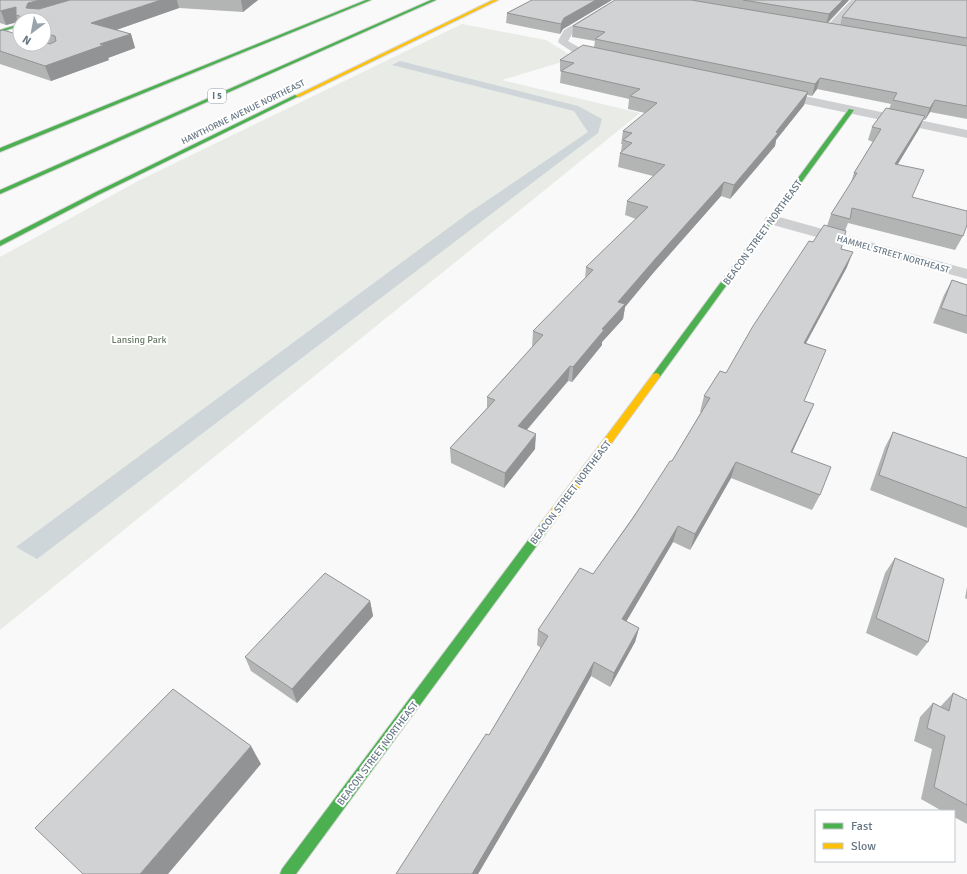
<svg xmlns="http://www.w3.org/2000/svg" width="967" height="874" font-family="Signika,sans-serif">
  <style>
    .green { fill: #e8ebe6 }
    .water { fill: #ced6d9 }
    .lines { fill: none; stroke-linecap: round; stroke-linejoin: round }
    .fast-casing { stroke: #d5d6d7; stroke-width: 2 }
    .slow-casing { stroke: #d5d6d7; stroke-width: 2 }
    .street { fill: #cecfd0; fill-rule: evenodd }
    .fast { fill: #4caf50; fill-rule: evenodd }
    .slow { fill: #ffc107; fill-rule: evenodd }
    .wall { fill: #b3b5b5; fill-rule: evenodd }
    .shaded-wall { fill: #929394 }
    .building { fill: #d0d2d3; stroke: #929394 }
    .labels { text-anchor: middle; stroke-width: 4; stroke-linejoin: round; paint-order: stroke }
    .shield { fill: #fff; stroke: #939fa8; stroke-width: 1 }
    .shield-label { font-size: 9px; font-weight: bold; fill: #657683 }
    .far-street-label { font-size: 9px; fill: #657683; stroke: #fff }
    .street-label { font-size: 10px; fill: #657683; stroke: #fff }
    .park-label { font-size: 10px; fill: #687a64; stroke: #fff }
  </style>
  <rect width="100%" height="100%" fill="#f9f9f9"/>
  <path class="green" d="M462,24L546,40L575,58L502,80L640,113L0,630V257L138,181Z"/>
  <path class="water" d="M400,61L578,106L602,119L598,133L37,559L16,547L470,212L588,132L574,111L392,65Z"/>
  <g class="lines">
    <defs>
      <g id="fast">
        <path d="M366,0H371L0,152V148Z"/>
        <path d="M431,0H436L0,194V190Z"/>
        <path d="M20,24V26L0,32V30Z"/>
        <path d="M295,95L299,96L98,195L0,246V241L94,193Z"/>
        <path d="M849,109L854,110L659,378H653L652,376L653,374Z"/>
        <path d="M545,522L549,523L550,526L549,529L296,874H280L282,869L541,523Z"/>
      </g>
      <g id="slow">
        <path d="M493,0H498L299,97L295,96Z"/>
        <path d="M656,373L659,374L660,376L659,378L549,529L545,530L541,529L540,526L541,523L653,374Z"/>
      </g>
    </defs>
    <use href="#fast" class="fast-casing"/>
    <use href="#slow" class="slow-casing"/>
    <g class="street">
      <path d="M615,0H627L572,34L568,41L582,49L608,55L609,57L608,59L604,60L574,53L559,43L558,41L564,30Z"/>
      <path d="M851,0H861L833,32H825L824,30L825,28Z"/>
      <path d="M776,90L967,130V138L772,97L770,94L772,91Z"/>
      <path d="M772,215L967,269V279L766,223L764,220L766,217Z"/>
    </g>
    <use href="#fast" class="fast"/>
    <use href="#slow" class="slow"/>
  </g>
  <g class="wall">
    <path d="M0,0H258L243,12L179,8L116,30L131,34L135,48L108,58L109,60L51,81L0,64V31L18,35L16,28L20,25L18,22L6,25L0,23ZM20,20H44V44H20Z"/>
    <path d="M532,0H612L563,29L560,34L506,23L507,13Z"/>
    <path d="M615,0H849L828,23L840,25L842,17L967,0V119L930,112L925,120L923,119L919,129L898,164L912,197L963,236L955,250L848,223L845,231L841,249L847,267L806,343L826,350L804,401L807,420L792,452L820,495L812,510L731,478L690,550L673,542L626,621L639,628L635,642L610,687L591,676L542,765L478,874H396L489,735L541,648L537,645L538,630L593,574L672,461L701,412H700L704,396L726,373L813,242L827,226L831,214L850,185L854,173L873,142L868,140L872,127L889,109L891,104L817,89L812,96L807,95L804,105L776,140L775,146L730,199L721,196L654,272L625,307L623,319L602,342V345L572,382L568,381L527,430L535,449L504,488L451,463L450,448L487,408V397L532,347L533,331L585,279L586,267L636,219L625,215L627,201L653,176L618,167L620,153L621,152L622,144H621L623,131L645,113L628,109L629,99L560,83L561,72L560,71V60L594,47L595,41L572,37L573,26Z"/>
    <path d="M952,280L967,285V334L933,323L944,295Z"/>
    <path d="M893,432L967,458V528L870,490L885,447Z"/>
    <path d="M895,558L928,642L917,656L866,633L885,573Z"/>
    <path d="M967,587V599L965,598Z"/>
    <path d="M370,601L373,616L297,703L251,671L245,657Z"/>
    <path d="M953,693L967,700V824L954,817V811H942L921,799L932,749L914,741L920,717L933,703L940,707Z"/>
  </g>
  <g class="shaded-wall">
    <path d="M40,0H89L34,17L26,8L28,3Z"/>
    <path d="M161,0H177L179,8L96,37L91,23Z"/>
    <path d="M241,0H258L243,12Z"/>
    <path d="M596,0H612L563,29L560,34L561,24L564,18Z"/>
    <path d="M843,0H849L826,24L829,14Z"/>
    <path d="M16,7V15L18,22L6,25L1,11Z"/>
    <path d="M131,34L135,48L108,58L109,60L51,81L45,66L100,44Z"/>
    <path d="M820,78L817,89L812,96L815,84Z"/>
    <path d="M808,92L804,105L776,140L775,146L730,199L734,185Z"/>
    <path d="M935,100L930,112L925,120L930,108Z"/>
    <path d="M925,116L919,129L890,177L895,164Z"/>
    <path d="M724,182L721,196L654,272L625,307L623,319L602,342V345L572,382L573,367L602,329L618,302L656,258Z"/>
    <path d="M853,252L847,267L798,358L804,343Z"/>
    <path d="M570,366L568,381L517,441L518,426Z"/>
    <path d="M814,404L807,420L785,468L791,452Z"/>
    <path d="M536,434L535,449L504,488L505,473Z"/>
    <path d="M736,462L731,478L690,550L695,534Z"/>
    <path d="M678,526L673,542L619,634L622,619Z"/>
    <path d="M370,601L373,616L297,703L292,689Z"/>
    <path d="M639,628L635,642L610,687L614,673Z"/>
    <path d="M594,662L591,676L542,765L478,874H472Z"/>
    <path d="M251,746L261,764L168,874H140Z"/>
  </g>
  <g class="building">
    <path d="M0,0H40L28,3L26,8L39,9L70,0H161L91,23L131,34L100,44L104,45L45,66L0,51V31L3,30L20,35V44H44V42L50,44L56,41L55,36L44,33V20H32L16,15V7L0,11Z"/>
    <path d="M532,0H596L564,18L561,24L507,13Z"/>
    <path d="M615,0H691L967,46V106L935,100L930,108L893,100L897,93L820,78L815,84L595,39L605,32L573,26Z"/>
    <path d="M743,0H843L829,14Z"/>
    <path d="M856,0H967V38L842,17Z"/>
    <path d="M20,25V28H16V27Z"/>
    <path d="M583,45L808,92L776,132L778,133L734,185L724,182L656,258L618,302L625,304L602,329L604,330L573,367L570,366L518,426L536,434L505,473L450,448L495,400L487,397L543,335L533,331L593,270L586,267L648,207L627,201L665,165L620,153L632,143L623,140L632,133L623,131L657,103L630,96L640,89L561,71L574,63L560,60Z"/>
    <path d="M886,108L925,116L895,164L924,170L912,197L967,211V225L963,236L852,208L850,219L831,214L857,173H854L881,129L872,127Z"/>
    <path d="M824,225L846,231L841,249L853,252L804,343L826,350L804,401L814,404L791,452L831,467L820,495L736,462L695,534L678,526L622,619L639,628L614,673L594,662L544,752L472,874H396L486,734L489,735L548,636L538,630L580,568L593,574L633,518L670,461H672L710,398L704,396L720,371L726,373L753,326L809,241L813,242Z"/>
    <path d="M952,280L967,285V316L941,308Z"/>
    <path d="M893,432L967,458V508L879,475Z"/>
    <path d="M895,558L944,579L928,642L876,618Z"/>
    <path d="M325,573L370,601L292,689L245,657Z"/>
    <path d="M173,689L251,746L140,874H83L35,828Z"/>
    <path d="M953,693L967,700V805L934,787L945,736L927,728L933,703L949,711Z"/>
  </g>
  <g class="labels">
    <rect class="shield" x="208" y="89" width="18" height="14" rx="3"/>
    <g class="shield-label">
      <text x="217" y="99">I 5</text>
    </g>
    <g class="far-street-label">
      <text transform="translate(243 112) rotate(-26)" y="3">HAWTHORNE AVENUE NORTHEAST</text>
      <text transform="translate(893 254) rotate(16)" y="3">HAMMEL STREET NORTHEAST</text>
    </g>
    <g class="street-label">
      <text transform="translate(762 232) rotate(-54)" y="4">BEACON STREET NORTHEAST</text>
      <text transform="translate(570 492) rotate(-53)" y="4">BEACON STREET NORTHEAST</text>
      <text transform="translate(377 753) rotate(-53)" y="4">BEACON STREET NORTHEAST</text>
    </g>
    <g class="park-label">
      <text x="139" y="343">Lansing Park</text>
    </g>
  </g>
  <rect x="815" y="810" width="140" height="52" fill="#ffffff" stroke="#c1c8cd"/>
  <rect x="823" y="823" width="20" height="6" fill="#4caf50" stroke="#c1c8cd"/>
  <text x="851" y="830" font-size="12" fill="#657683">Fast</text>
  <rect x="823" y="843" width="20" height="6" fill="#ffc107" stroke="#c1c8cd"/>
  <text x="851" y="850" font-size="12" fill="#657683">Slow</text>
  <g transform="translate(32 32) rotate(212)"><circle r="19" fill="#ffffff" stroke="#c1c8cd"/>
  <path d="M0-3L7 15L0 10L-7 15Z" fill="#99a4ac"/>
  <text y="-6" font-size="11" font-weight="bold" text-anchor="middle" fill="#657683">N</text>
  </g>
</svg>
